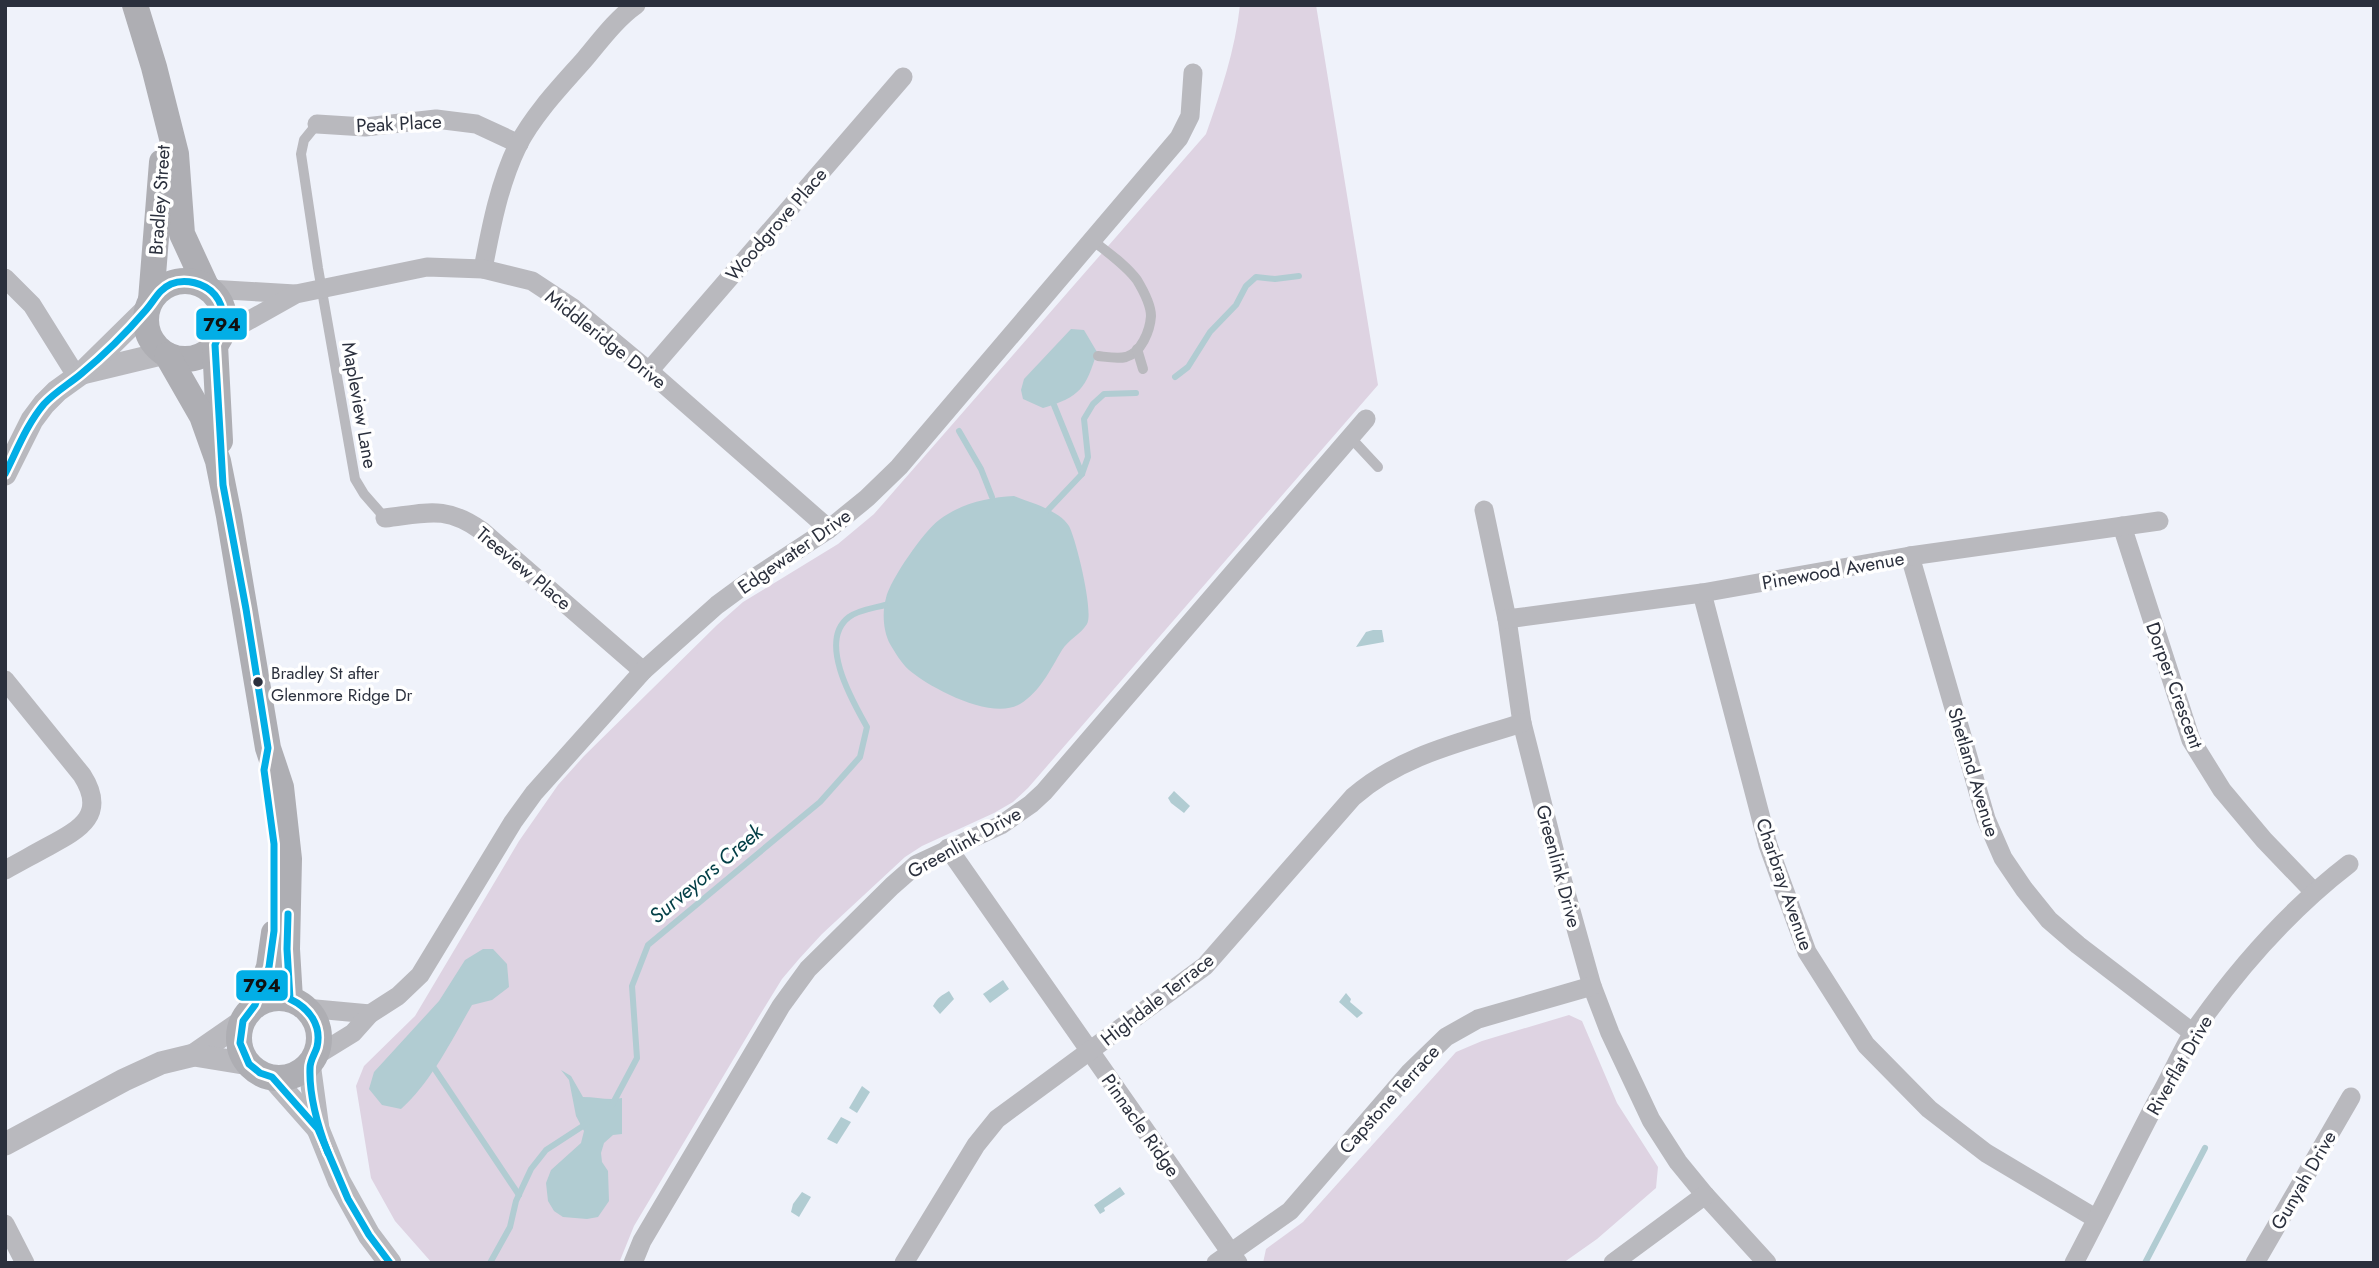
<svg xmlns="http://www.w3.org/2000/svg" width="2379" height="1268" font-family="Jost,sans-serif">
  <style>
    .green { fill: #ded3e2 }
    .water { fill: #b1ccd2 }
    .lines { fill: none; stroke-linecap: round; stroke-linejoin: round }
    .stream { stroke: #b1ccd2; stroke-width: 6 }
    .service { stroke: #b9b9be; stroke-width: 10 }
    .minor { stroke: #b9b9be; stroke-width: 19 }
    .tertiary { stroke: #b9b9be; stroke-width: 23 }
    .secondary { stroke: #aeaeb3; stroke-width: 26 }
    .bus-1-casing { stroke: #fff; stroke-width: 12 }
    .bus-1 { stroke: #02aee6; stroke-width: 7 }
    .bus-dot { fill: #2b303d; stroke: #fff; stroke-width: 2.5 }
    .labels { text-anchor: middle; stroke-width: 7; stroke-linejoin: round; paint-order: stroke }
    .bus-label { font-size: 17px; fill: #2b303d; stroke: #fff; text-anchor: start }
    .street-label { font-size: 19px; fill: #2b303d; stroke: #fff }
    .water-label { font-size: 21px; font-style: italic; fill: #023e46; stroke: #fff }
    .line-badge { stroke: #fff; stroke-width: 2.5 }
    .pale-badge-label { font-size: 19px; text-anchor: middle; font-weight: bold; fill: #111 }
  </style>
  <rect width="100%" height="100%" fill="#eff2fa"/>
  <g class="green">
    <path d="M1240,5H1316L1378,385L1028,788L1013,802L994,813L922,846L905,857L822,934L799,959L782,979L758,1018L634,1226L619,1263H432L395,1221L371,1178L356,1086L364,1066L415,1016L519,841L558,785L584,756L717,625L743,602L838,544L874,514L1206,134C1221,91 1235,51 1240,5Z"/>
    <path d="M1569,1015L1582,1021L1617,1103L1658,1167L1656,1188L1597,1239L1563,1263H1263L1266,1249L1303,1222L1456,1052L1482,1041Z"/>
  </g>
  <g class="water">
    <path d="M1071,329L1084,330L1097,352C1086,388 1080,397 1043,408L1023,399L1021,390L1024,379Z"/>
    <path d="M1014,496C1031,503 1059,510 1069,526C1076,539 1094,612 1087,624C1081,634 1068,640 1062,650C1050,670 1040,692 1020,704C992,721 930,688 909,670C901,663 895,652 890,644C883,631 882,612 886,598C890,580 924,531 939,520C960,504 988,497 1014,496Z"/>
    <path d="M1373,630H1382L1384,642L1356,647L1366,632Z"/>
    <path d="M1174,791L1190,806L1184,813L1171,803L1168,798Z"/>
    <path d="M483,949H493L507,964L509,987L492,1000L472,1005C451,1041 432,1081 401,1109L382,1105L369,1089L374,1072L439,1001L465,960Z"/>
    <path d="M1003,980L1009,989L990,1003L983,994Z"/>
    <path d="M949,991L954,999L940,1014L933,1006C938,997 941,996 949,991Z"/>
    <path d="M1346,993L1351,999L1350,1002L1363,1013L1357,1018L1339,1002Z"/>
    <path d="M561,1070L571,1076L583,1097C597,1097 609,1101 622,1098V1134L613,1135L604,1143L601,1153L602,1162L608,1171L609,1201L598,1217L587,1219L563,1217L554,1211L548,1201L546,1183L551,1170L581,1143L584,1131L576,1116L569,1080Z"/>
    <path d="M862,1086L870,1092L857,1113L849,1108Z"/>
    <path d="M841,1117L851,1122L837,1144L827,1139Z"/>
    <path d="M1120,1187L1125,1194L1104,1208L1105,1211L1100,1214L1094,1205Z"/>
    <path d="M802,1192L811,1197L799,1217L791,1212L793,1204Z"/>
  </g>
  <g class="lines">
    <g class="stream">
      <path d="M1175,377L1188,367L1210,332L1236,305L1246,286L1256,277L1275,279L1299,276"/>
      <path d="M1054,405L1082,474"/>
      <path d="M959,431L981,469L992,497"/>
      <path d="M1048,510L1082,474L1088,457L1084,419L1093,404L1104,394L1136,393"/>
      <path d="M434,1068L519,1195"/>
      <path d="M612,1105L637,1058L632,986L648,945L820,802L860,757L867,727C853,702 817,641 849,617C858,610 874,608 885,605"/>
      <path d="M490,1263L510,1227L516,1201L531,1169L546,1150L586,1124"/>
      <path d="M2145,1263L2205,1148"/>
    </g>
    <g class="service">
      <path d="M317,124L304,140L301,154L318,268L355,479L364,494L385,518"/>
      <path d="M1092,240C1107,252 1125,264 1137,280C1143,290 1151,305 1151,316C1150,331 1141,353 1126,357C1117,359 1107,357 1098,356"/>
      <path d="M1137,349L1143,369"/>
      <path d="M1350,437L1378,467"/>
    </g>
    <g class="minor">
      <path d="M317,124L365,127L436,119L476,124L519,144"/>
      <path d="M483,269C491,227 499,184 518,145C534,114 561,86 584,60C600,41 616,19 636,5"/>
      <path d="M5,278L32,305L77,377"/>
      <path d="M209,289L295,294"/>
      <path d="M221,336L296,294L427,267L483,269L532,281L573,308L649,371L829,529"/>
      <path d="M649,371L903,77"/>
      <path d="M1484,510L1507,619L1522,723L1556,857L1592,986L1610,1033L1651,1120L1678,1162L1705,1195L1767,1263"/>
      <path d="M385,518C427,513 446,505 482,531L643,671"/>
      <path d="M2122,526L2191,740L2222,790L2264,840L2313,891"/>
      <path d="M1910,556L1986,819L2003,858L2024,889L2049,920L2078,945L2193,1033"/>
      <path d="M1702,593L1768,845L1807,952L1866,1045L1929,1109L1986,1153L2095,1218"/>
      <path d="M1507,619L1702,593L1910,556L2159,521"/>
      <path d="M5,680L82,775C107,814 81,829 49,846C34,854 20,862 5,870"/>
      <path d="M948,848L1238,1263"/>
      <path d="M305,1008L370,1014"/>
      <path d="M314,1057L353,1033L370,1014L398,996L420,975L513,822L534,793L643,671L717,605L751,580L829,529L867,498L899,467L1179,138L1190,116L1193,73"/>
      <path d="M5,1224L25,1263"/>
      <path d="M633,1263L642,1241L781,1006L808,969L892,886L917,864L1001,825L1031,804L1044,792L1366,419"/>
      <path d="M904,1263L976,1145L997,1119L1205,966L1353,797C1401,755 1463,742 1522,723"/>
      <path d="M1216,1263L1290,1211L1410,1072L1446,1037L1478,1019L1592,986"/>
      <path d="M1613,1263L1705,1195"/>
      <path d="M2074,1263C2103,1208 2130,1152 2159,1097C2171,1076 2181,1052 2194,1031C2238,968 2288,911 2349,864"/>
      <path d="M2255,1263L2351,1097"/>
    </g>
    <g class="tertiary">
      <path d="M82,373L165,353"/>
      <path d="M5,474L32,420L44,404L57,391L82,373L147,309"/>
      <path d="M194,1055L243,1021"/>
      <path d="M309,1063L318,1129L339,1181L369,1235L390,1263"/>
      <path d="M272,1077L318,1129"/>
      <path d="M5,1144L124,1080L161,1063L194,1055L249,1064"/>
    </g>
    <g class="secondary">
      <path d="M135,5L154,67L176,154L182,234L206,286"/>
      <circle cx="185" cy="320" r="39"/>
      <path d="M151,300L162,162"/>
      <path d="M215,345L220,441"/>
      <path d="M167,355L202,416L218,461L229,516L268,748L281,787L289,859L287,949L290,999"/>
      <circle cx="279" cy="1038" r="40"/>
      <path d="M255,1005L269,967L274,933"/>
    </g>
    <defs>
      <g id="bus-1">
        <path d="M5,474C17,450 27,424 44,404C55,392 69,384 81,374C104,355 127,332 146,310C155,300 158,290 171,284C185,278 205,283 215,295C228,311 222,328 215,345L223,485L246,609L268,748L264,770L274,844V931L269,967L255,1005L243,1021L240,1043L249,1064L260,1073L272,1077L318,1129L348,1199L369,1235L390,1263"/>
        <path d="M288,914L287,949L290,999C309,1008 322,1025 317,1047C315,1054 310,1060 310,1068C309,1096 318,1127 328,1153"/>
      </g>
    </defs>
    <use href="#bus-1" class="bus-1-casing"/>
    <use href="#bus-1" class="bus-1"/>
  </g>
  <circle class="bus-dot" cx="258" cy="682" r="6"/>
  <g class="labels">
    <g class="bus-label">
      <text x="271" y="679">Bradley St after<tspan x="271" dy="22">Glenmore Ridge Dr</tspan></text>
    </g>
    <g class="street-label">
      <text transform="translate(399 123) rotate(-3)" y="7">Peak Place</text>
      <text transform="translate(159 200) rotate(-86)" y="7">Bradley Street</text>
      <text transform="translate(776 224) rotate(-49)" y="7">Woodgrove Place</text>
      <text transform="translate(606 339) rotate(38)" y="7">Middleridge Drive</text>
      <text transform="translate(360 405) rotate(80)" y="7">Mapleview Lane</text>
      <text transform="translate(794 551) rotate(-35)" y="7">Edgewater Drive</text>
      <text transform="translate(524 568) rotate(40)" y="7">Treeview Place</text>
      <text transform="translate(1833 570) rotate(-10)" y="7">Pinewood Avenue</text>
      <text transform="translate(2175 685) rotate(70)" y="7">Dorper Crescent</text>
      <text transform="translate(1974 772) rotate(73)" y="7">Shetland Avenue</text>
      <text transform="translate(964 842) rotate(-29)" y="7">Greenlink Drive</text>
      <text transform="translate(1559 866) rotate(75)" y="7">Greenlink Drive</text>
      <text transform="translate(1785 884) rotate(71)" y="7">Charbray Avenue</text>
      <text transform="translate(1157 999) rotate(-38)" y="7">Highdale Terrace</text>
      <text transform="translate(2179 1065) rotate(-60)" y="7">Riverflat Drive</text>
      <text transform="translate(1389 1099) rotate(-48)" y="7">Capstone Terrace</text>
      <text transform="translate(1141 1125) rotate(55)" y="7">Pinnacle Ridge</text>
      <text transform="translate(2303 1180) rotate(-60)" y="7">Gunyah Drive</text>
    </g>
    <g class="water-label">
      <text transform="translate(706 874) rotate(-40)" y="7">Surveyors Creek</text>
    </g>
  </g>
  <g class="line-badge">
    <rect x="195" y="307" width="53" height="34" rx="7" fill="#02aee6"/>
    <rect x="235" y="969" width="54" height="33" rx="7" fill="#02aee6"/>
  </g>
  <g class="pale-badge-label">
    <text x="222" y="331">794</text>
    <text x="262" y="992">794</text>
  </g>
  <rect width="2379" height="1268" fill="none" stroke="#2b303d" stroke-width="14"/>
</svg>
